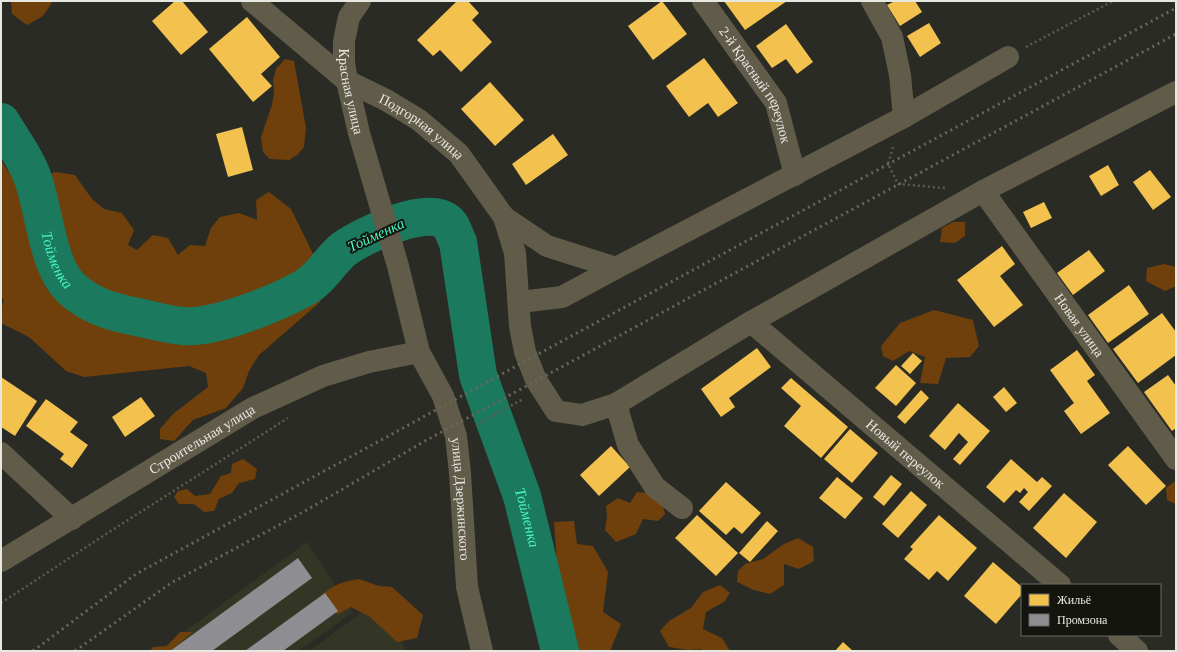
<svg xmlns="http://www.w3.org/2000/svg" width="1177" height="652" font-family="'Times New Roman',serif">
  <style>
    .built { fill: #343625 }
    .green { fill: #6f400c }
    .homes { fill: #f2c14e }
    .industry { fill: #8d8d92 }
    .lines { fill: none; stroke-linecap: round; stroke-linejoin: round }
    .river { stroke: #1b795e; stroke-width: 38 }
    .path { stroke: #5f5b4e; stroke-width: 2.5; stroke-dasharray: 2 3; stroke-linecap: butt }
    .minor { stroke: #615b49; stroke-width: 22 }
    .rail { stroke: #6a6659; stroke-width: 3; stroke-dasharray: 2 4; stroke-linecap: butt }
    .labels { text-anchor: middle; stroke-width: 4; stroke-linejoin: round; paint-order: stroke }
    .street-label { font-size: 14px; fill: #e7e9e1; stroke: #151510 }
    .water-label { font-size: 15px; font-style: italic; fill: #48f5c2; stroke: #151510 }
  </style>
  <rect width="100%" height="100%" fill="#2a2b24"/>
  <g class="built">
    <path d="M307,542L353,612L299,651H158Z"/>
    <path d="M378,601L407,651H309Z"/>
  </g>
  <g class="green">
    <path d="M11,1H53L43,16L27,25L12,14Z"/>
    <path d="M285,59L294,61L306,128L304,147L297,155L289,160L270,159L263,152L261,137L272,105L274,93L273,80L276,69Z"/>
    <path d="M1,160L8,171L43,177L55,172L75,175L92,199L104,209L122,213L134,230L128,245L137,250L153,235L168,238L178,255L190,245L205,246L211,228L220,217L239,213L257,220L256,200L269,192L291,209L326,280L320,302L259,355L249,371L243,388L226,408L193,420L174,441L160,439V429L173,414L208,387L206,373L189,366L84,377L66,371L29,337L1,323V310L4,299L1,298Z"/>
    <path d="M953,222H965V236L955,243L940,242L942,228Z"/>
    <path d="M1164,264L1176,267V286L1165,291L1146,281L1147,268Z"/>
    <path d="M934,310L973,320L979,346L970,357L946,358L938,384L920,383L925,357L909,351L893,361L883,356L881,346L900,323Z"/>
    <path d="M243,459L257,469L255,479L239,483L232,493L219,499L214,511L204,512L194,504H179L174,497L178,491L187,489L195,496L210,494L221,476L231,473L232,464Z"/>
    <path d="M1174,482L1176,483V504L1167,500L1166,488Z"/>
    <path d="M637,492C655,493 661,495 665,514L658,521L643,519L636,534L616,542L605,530L607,517L606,506L618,498L630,503Z"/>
    <path d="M574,521L577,544L593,546L608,572L603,612L621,624L610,651H568L562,633L554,522Z"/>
    <path d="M798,538L813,547L814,561L799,569L784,564V585L770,594L754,590L737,582L738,571L745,564L763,559L784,544Z"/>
    <path d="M359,579L379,586L392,587L423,615L417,638L397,642L370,617L351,607L338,614L323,610L319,598C331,586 342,581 359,579Z"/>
    <path d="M720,585L730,593L724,602L706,612L703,629L722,638L730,651H703L701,649L688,650L669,647L660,631L669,621L691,608L703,592Z"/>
    <path d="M180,632H193L170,651H150L153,647L167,646Z"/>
  </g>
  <g class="homes">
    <path d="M175,1H182L208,32L181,55L152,21Z"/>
    <path d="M457,1H468L479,13L472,20L492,42L461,72L440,50L433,56L417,40Z"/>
    <path d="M662,1L687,34L653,60L628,26Z"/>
    <path d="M724,1H787L745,30Z"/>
    <path d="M895,1H915L922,12L900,26L887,5Z"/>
    <path d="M247,17L280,57L261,74L272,86L253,102L209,49Z"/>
    <path d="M929,23L941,43L920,57L907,36Z"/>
    <path d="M786,24L813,62L797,74L786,59L772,68L756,46Z"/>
    <path d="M704,58L738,103L718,117L708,103L689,117L666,86Z"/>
    <path d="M490,82L524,120L495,146L461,109Z"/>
    <path d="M242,127L253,170L228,177L216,134Z"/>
    <path d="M553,134L568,155L526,185L512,164Z"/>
    <path d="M1108,165L1119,185L1101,196L1089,176Z"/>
    <path d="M1150,170L1171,197L1153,210L1133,182Z"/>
    <path d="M1044,202L1052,218L1031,228L1023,212Z"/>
    <path d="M1002,246L1015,264L1000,276L1023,305L994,327L957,280Z"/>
    <path d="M1089,250L1105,271L1073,295L1057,273Z"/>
    <path d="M1129,285L1149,314L1108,343L1088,315Z"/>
    <path d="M1162,313L1176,332V355L1138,383L1113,349Z"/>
    <path d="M757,348L771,367L729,398L735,407L721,417L701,389Z"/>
    <path d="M1077,350L1095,375L1087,381L1110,413L1081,434L1064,411L1074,403L1050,370Z"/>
    <path d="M913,353L922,361L910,374L901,366Z"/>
    <path d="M896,365L916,383L896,406L875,388Z"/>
    <path d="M1168,375L1176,386V428L1172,431L1144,392Z"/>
    <path d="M1,377L37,401L15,436L1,427Z"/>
    <path d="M791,378L848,427L821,458L784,426L801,406L781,388Z"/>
    <path d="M1004,387L1017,403L1006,412L993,397Z"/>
    <path d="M921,390L929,398L905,424L897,417Z"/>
    <path d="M141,397L155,416L125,437L112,417Z"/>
    <path d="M46,399L78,422L70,432L88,445L72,468L60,459L64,454L26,426Z"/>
    <path d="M958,403L990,431L960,465L953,459L968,442L959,433L945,450L929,436Z"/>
    <path d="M850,429L878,453L852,483L824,459Z"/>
    <path d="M611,446L630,467L599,496L580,475Z"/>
    <path d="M1128,446L1166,486L1146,505L1108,465Z"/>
    <path d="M1011,459L1037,482L1042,477L1052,486L1029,511L1019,502L1028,492L1024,488L1020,493L1016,490L1004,503L986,487Z"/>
    <path d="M891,475L902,484L884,506L873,497Z"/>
    <path d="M837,477L863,498L845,519L819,498Z"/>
    <path d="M726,482L761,513L742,534L734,527L726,535L699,511Z"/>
    <path d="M911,491L927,505L898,538L882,524Z"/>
    <path d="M1064,493L1097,522L1066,558L1033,528Z"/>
    <path d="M697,515L738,553L716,576L675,538Z"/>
    <path d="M939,515L977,548L948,581L937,571L929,580L904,559L913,549L910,547Z"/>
    <path d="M767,521L778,531L750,562L739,553Z"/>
    <path d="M993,562L1022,587V594L996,624L964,596Z"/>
    <path d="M843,642L853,651H835Z"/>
  </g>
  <g class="industry">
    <path d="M298,558L312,578L212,651H170Z"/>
    <path d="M325,593L338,611L283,651H245Z"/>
  </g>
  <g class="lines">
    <path class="river" id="s1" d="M1,122C11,139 25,157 32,176C44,207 47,265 70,287C89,306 112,312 137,317C152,320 168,325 183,326C214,329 277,303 304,288C320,280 330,260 344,249C362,236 432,201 450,225C453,229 455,237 458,242L478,375L522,496L560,651"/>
    <g class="path">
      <path d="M1026,47L1113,1"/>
      <path d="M893,147L888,164L898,184L945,188"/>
      <path d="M476,425L523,399"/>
      <path d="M1,603L106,534L288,418"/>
    </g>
    <g class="minor">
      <path id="s2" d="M252,1L347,81L386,100L419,120L459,154L504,217L515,253L520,326L525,352L536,380L556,411L582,415L616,404L751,322L983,191L1176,92"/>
      <path id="s3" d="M360,1L349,17L344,41V62L347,81L359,133L398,266L419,352L443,396L456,436L460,473L467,587L482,651"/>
      <path id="s4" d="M703,1L776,103L795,175"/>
      <path d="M872,1L892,37L900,75L904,117"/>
      <path id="s5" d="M983,191L1176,459"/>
      <path d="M504,217L547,246L616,268L904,117L1008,57"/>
      <path d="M520,302L562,297L616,268"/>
      <path id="s6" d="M751,322L1060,585"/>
      <path d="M616,404L628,445L655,487L682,508"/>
      <path d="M1,453L72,519"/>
      <path id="s7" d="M1,561L253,408L323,376L369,362L419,352"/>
      <path d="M1119,635L1137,651"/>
    </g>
    <g class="rail">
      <path d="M33,651L136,574L553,346L1176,8"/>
      <path d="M75,651L171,583L305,511L425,441L1176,34"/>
    </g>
  </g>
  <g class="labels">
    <g class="street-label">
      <text dy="5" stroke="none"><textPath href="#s4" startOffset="100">2-й Красный переулок</textPath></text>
      <text dy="5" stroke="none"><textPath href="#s3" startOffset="95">Красная улица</textPath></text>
      <text dy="5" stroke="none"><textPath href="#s2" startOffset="212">Подгорная улица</textPath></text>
      <text dy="5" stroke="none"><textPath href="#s5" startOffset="165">Новая улица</textPath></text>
      <text dy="5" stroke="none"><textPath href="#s7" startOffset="235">Строительная улица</textPath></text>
      <text dy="5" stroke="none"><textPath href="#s6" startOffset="203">Новый переулок</textPath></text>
      <text dy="5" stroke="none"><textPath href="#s3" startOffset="520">улица Дзержинского</textPath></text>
    </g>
    <g class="water-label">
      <text transform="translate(376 235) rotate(-25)" y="5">Тойменка</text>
      <text dy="5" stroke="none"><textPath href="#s1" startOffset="150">Тойменка</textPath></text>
      <text dy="5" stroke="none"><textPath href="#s1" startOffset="906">Тойменка</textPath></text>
    </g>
  </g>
  <rect width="1177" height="652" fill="none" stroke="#e7e9e1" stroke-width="4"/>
  <rect x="1021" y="584" width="140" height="52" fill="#151510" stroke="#696a64"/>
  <rect x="1029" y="594" width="20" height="12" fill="#f2c14e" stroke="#696a64"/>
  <text x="1057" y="604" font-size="12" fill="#e7e9e1">Жильё</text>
  <rect x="1029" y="614" width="20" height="12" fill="#8d8d92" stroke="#696a64"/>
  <text x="1057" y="624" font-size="12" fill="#e7e9e1">Промзона</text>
</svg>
